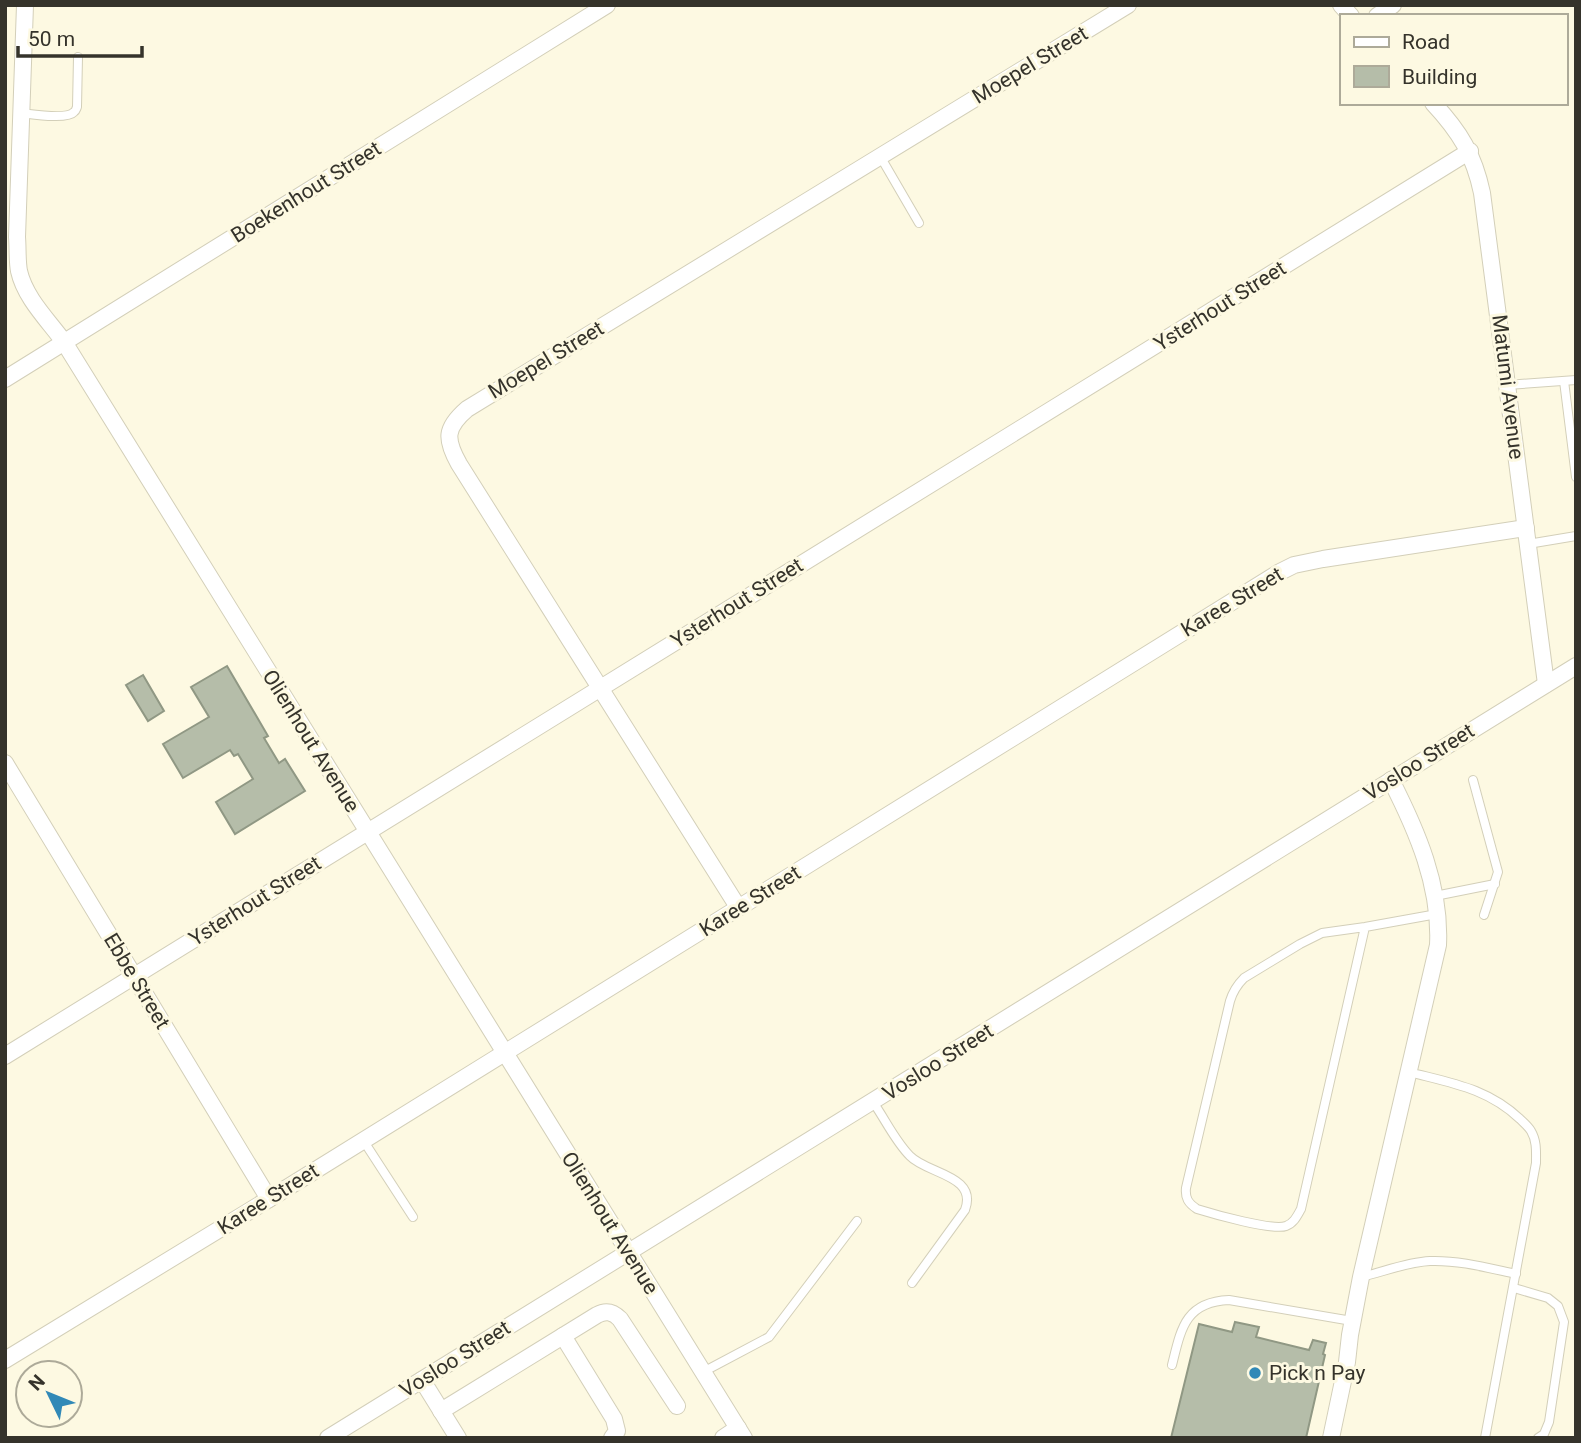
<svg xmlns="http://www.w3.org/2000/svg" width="1581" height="1443" font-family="Roboto,sans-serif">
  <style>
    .building { fill: #b5bda9; stroke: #909884; stroke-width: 2 }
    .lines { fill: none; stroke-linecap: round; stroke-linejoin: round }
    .service-casing { stroke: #d3cfb9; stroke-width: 10 }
    .minor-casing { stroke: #d3cfb9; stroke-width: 18 }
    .service { stroke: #fff; stroke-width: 8 }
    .minor { stroke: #fff; stroke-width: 16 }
    .poi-dot { fill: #3189b7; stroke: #fdf9e2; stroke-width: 2.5 }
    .labels { text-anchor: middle; stroke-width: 6; stroke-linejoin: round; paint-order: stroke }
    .street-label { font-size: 21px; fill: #35332b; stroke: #fdf9e2 }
    .poi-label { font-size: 21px; fill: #35332b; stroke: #fdf9e2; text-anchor: start }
  </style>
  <rect width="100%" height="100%" fill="#fdf9e2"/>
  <g class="building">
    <path d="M227,666L268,736L264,738L279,763L285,759L305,791L235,834L216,802L253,779L238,754L234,756L230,750L183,778L163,744L209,717L191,687Z"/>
    <path d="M143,675L164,711L148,721L126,685Z"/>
    <path d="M1235,1322L1259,1327L1256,1337L1309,1350L1313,1340L1326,1343L1323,1354L1325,1355L1306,1438H1171L1199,1324L1232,1332Z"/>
  </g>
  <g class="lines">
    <defs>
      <g id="service">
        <path d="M21,113C31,114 67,120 74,112C76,111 76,109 77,107L78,57"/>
        <path d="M880,156L919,223"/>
        <path d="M1564,381L1576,477"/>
        <path d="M1507,385L1576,380"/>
        <path d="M1528,544L1576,536"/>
        <path d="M1473,780L1498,872L1484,915"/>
        <path d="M1435,896L1495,884"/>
        <path d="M1365,927L1301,1209C1297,1216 1294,1223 1286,1226C1273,1231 1213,1214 1197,1209C1188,1203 1185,1198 1186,1188L1230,1001C1233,991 1237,985 1244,978L1300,944L1322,933L1365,927L1437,914"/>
        <path d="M1409,1072C1451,1083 1487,1088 1520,1119C1523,1122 1528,1126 1531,1131C1537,1141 1536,1152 1536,1163L1485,1438"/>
        <path d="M873,1102C885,1119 895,1141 910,1156C927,1174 978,1175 965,1210L912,1283"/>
        <path d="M363,1140L413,1217"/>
        <path d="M1361,1277C1383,1272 1407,1262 1430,1261C1459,1260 1488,1268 1516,1274"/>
        <path d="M1514,1288L1548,1298L1558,1306L1564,1322L1549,1422L1544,1434L1538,1438"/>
        <path d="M1172,1365C1181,1329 1185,1302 1229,1300L1352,1321"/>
        <path d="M703,1372L769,1337L857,1221"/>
      </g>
      <g id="minor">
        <path d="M25,5L17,237C18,248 17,260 19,271C25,298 48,320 64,342L744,1438"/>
        <path d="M1341,5L1351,16"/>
        <path d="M1377,16L1393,5"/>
        <path d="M1433,103C1460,132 1474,155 1482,193L1546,684"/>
        <path d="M5,379L607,5"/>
        <path d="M5,763L269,1199"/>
        <path d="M738,907L459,464C445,439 445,428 467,409L1128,5"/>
        <path d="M5,1056L1470,151"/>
        <path d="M563,1336L614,1419L617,1431L612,1438"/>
        <path d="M5,1360L269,1199L1280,572L1294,565L1323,559L1526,528"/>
        <path d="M422,1380L458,1438"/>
        <path d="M441,1411L597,1315C606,1310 613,1312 620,1319L677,1406"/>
        <path d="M328,1438L1576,666"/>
        <path d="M723,1438L738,1428"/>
        <path d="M1331,1438L1347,1362L1350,1335L1361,1277L1438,945C1441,886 1417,831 1391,780"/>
      </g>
    </defs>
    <use href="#service" class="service-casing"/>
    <use href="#minor" class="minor-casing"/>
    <use href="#service" class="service"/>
    <use href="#minor" class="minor"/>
  </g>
  <circle class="poi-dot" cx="1255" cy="1373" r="7"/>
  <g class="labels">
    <g class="street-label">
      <text transform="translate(1030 65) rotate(-31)" y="7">Moepel Street</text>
      <text transform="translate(306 192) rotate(-32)" y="7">Boekenhout Street</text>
      <text transform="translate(1220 306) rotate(-32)" y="7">Ysterhout Street</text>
      <text transform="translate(546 360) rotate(-31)" y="7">Moepel Street</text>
      <text transform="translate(1508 387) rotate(83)" y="7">Matumi Avenue</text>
      <text transform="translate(1232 602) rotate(-31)" y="7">Karee Street</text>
      <text transform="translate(737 603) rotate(-32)" y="7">Ysterhout Street</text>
      <text transform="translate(311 741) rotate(58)" y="7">Olienhout Avenue</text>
      <text transform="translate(1419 762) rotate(-32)" y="7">Vosloo Street</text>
      <text transform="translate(255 901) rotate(-32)" y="7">Ysterhout Street</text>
      <text transform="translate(750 901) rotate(-32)" y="7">Karee Street</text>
      <text transform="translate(137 981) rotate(59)" y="7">Ebbe Street</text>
      <text transform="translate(938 1062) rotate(-32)" y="7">Vosloo Street</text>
      <text transform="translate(268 1199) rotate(-32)" y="7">Karee Street</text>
      <text transform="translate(610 1223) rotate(58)" y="7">Olienhout Avenue</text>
      <text transform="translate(455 1359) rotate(-32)" y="7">Vosloo Street</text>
    </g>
    <g class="poi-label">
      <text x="1269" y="1380">Pick n Pay</text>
    </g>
  </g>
  <rect width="1581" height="1443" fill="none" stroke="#35332b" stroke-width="14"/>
  <rect x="1340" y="14" width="228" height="91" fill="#fdf9e2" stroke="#adaa99" stroke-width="2"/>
  <rect x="1354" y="37" width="35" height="10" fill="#ffffff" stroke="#adaa99" stroke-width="2"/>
  <text x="1402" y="49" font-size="21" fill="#35332b">Road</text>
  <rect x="1354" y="66" width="35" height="21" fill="#b5bda9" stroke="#adaa99" stroke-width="2"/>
  <text x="1402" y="84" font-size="21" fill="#35332b">Building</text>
  <g transform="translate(49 1394) rotate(313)"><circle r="33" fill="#fdf9e2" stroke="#adaa99" stroke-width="2"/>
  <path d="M0-5L12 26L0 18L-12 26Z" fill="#3189b7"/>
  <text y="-10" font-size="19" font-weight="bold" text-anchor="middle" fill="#35332b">N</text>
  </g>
  <path d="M18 46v10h124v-10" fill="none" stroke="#35332b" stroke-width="3.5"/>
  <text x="28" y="46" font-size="21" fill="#35332b" stroke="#fdf9e2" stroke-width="5" paint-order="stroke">50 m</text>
</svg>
